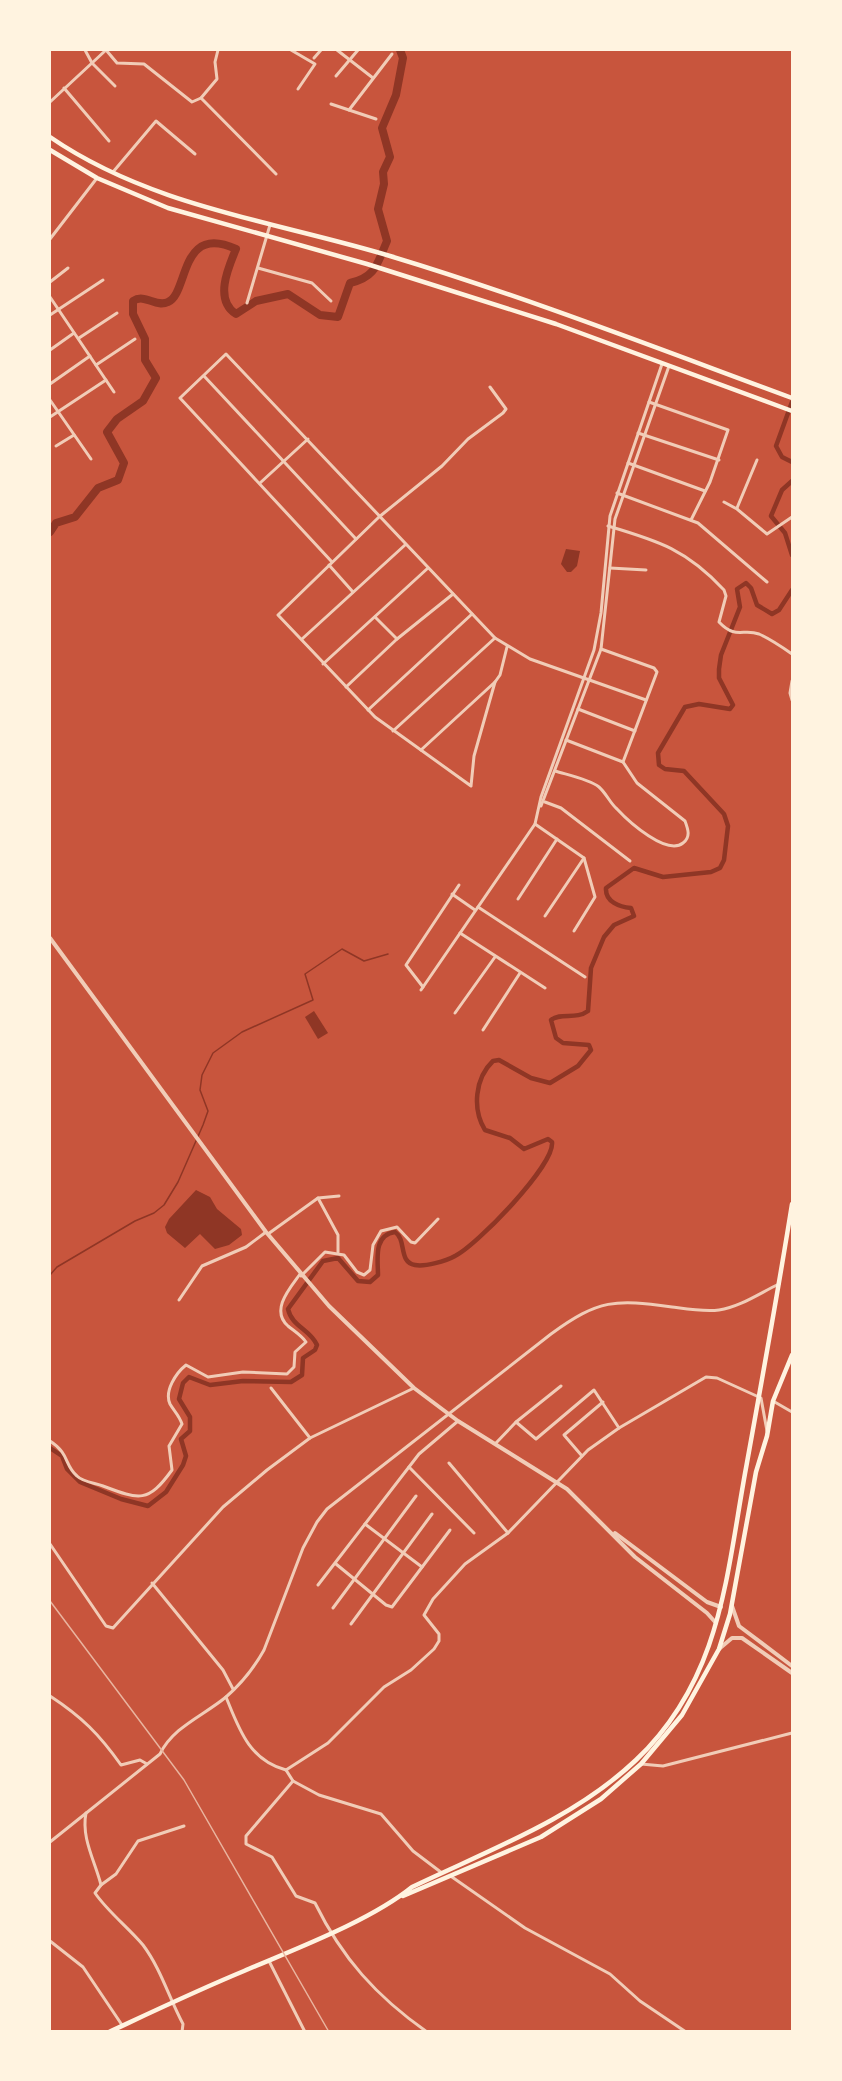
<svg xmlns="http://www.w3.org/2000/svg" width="842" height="2081" font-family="'Work Sans',sans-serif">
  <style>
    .water { fill: #8f3625 }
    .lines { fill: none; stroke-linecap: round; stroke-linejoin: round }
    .stream { stroke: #8f3625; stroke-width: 1.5 }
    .canal { stroke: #8f3625; stroke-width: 4.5 }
    .river { stroke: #8f3625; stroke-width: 8 }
    .minor { stroke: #f1ccb7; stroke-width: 3 }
    .tertiary { stroke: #f1ccb7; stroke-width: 4 }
    .primary { stroke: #fff3e0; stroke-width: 4.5 }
    .trunk { stroke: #fff3e0; stroke-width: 4.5 }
    .rail { stroke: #e9b49f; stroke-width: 1.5 }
  </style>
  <rect width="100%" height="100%" fill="#c8553d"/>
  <g class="water">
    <path d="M566,549L580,551L577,566L571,572H567L561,564Z"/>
    <path d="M314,1011L328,1033L318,1039L305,1017Z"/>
    <path d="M196,1190L210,1197L217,1209L241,1229L242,1235L229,1245L215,1249L200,1234L185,1248L167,1233L165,1227L169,1219Z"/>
  </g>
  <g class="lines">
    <path class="stream" d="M50,1275L57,1267L135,1221L154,1213L164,1205L178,1182L203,1125L208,1111L200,1090L202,1075L213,1053L242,1032L313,1000L305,974L342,949L364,961L388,954"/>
    <g class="canal">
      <path d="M792,402L776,446L782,457L792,462"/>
      <path d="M792,481L782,490L771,516L785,533L792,555"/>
      <path d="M50,1448L62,1456L67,1469L80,1482L121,1499L148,1506L166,1492L183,1465L186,1456L181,1439L190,1431V1417L179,1399L183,1383L189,1377L210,1385L243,1381L291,1382L302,1375L303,1358L315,1350L317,1345C310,1329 292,1327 288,1309L323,1261L338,1258L358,1281L370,1282L378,1275C378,1260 373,1235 395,1232C407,1240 398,1262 415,1265C425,1267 446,1261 455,1256C476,1246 555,1165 552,1142L548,1139L524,1149L510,1138L485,1130C472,1109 475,1078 493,1061L499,1060L531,1078L550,1083L578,1066L591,1050L589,1045L563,1043L556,1038L551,1020C561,1012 576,1020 588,1011L591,968L604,937L614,925L634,916L631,908C620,907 605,902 606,888L634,868L663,877L711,872L720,868L724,860L728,826L724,814L684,771L665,769L659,765L658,753L685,707L699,704L730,709L733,705L719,678V669L721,655L740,607L737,589L746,583L751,588L757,605L772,614L779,610L792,590"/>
    </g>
    <path class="river" d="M50,532L56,523L75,517L98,488L118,480L124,463L107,432L117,419L143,401L156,378L145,360V339L133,314V301C145,293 156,308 168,302C189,293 179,223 236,249C228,268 214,300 236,314L256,301L288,294L320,315L338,317L350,283C376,277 377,264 387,241L378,209L384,184L383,172L390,157L382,128L396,95L403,58L400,50"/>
    <g class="minor">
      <path d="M85,50L92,63L115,86"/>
      <path d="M106,50L117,63L144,64L192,102L201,98L217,79L215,62L218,50"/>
      <path d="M291,50L315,64L298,89"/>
      <path d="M337,50L373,78"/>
      <path d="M314,58L321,50"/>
      <path d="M336,76L358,50"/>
      <path d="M64,88L109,141"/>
      <path d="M201,98L276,174"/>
      <path d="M50,102L106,50"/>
      <path d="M331,104L376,119"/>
      <path d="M349,110L392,54"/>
      <path d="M113,172L156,121L195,154"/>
      <path d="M50,239L97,178"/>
      <path d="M258,268L312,283L331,301"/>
      <path d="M50,282L68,268"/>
      <path d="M50,297L114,392"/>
      <path d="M247,303L270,225"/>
      <path d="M50,315L103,280"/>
      <path d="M79,338L117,313"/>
      <path d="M50,350L74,333"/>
      <path d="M96,365L135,339"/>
      <path d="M204,376L356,539"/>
      <path d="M50,384L90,356"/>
      <path d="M490,387L506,409L503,413L468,439L442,466L379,517L278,615L375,717L471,786L474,756L495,682"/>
      <path d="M50,400L91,459"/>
      <path d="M649,402L728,430L710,482L691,520"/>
      <path d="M50,417L106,380"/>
      <path d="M638,433L719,460"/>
      <path d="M56,446L74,435"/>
      <path d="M628,463L705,491"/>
      <path d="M260,483L308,439"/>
      <path d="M617,493L698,523L767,582"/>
      <path d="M724,502L737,509L767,534L792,517"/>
      <path d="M737,508L757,460"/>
      <path d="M608,526C659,541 687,550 724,590L726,596L719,622C736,640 743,628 759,634C770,639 782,647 792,654"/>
      <path d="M332,562L180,398L226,354L495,638L530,659L646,700"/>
      <path d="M329,565L353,592"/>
      <path d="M610,568L646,570"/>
      <path d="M375,617L397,639"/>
      <path d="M302,639L405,545"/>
      <path d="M601,649L654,668L657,672L623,762"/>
      <path d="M323,664L428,568"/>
      <path d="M792,681L790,693L792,700"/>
      <path d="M346,687L397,639L453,594"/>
      <path d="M578,709L635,731"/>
      <path d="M368,710L472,614"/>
      <path d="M393,731L495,638"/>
      <path d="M421,750L495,682L500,675L507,647"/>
      <path d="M555,771C568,775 589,779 599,787C606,793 610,803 617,809C629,822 667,856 683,843C691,837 688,829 685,821L637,783L623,762L566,740"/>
      <path d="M545,802L561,808L630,861"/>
      <path d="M541,806L601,649L615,519L669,366"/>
      <path d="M535,824L584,858L595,897L574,931"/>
      <path d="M452,894L475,910"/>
      <path d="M518,899L557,839"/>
      <path d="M478,907L585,977"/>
      <path d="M545,916L584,858"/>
      <path d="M460,933L545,988"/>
      <path d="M423,987L406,965L459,885"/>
      <path d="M421,990L535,824L541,797L594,650L601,613L610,516L662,364"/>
      <path d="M455,1013L495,957"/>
      <path d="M483,1030L520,973"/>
      <path d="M318,1198L338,1235V1252"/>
      <path d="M268,1234L318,1198L339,1196"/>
      <path d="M301,1276L325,1252L344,1255L357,1272L364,1275L370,1270L373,1245L381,1231L397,1227L411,1242L415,1243L438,1219"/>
      <path d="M179,1300L202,1266L246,1247L266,1232"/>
      <path d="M271,1388L310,1438"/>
      <path d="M773,1401L792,1412"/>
      <path d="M516,1422L536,1439L594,1390L619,1428"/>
      <path d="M50,1441C70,1454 64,1465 77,1476C83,1482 95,1483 103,1486C140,1500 148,1503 172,1470L169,1446L182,1424C179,1415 174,1411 170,1404C164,1391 176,1373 186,1365L208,1377L243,1372L287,1374L294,1367L295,1352L306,1342C301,1335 294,1331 288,1326C270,1310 290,1288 300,1274"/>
      <path d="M496,1443L516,1422L561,1386"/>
      <path d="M582,1456L564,1435L603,1402"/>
      <path d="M449,1463L508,1533"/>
      <path d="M409,1467L474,1533"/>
      <path d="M365,1524L422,1567"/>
      <path d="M50,1544L106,1626L113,1628L223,1507L267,1470L310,1438L414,1388"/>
      <path d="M336,1564L386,1605L392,1607L450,1530"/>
      <path d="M152,1583L223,1670L233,1689"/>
      <path d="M318,1585L419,1454L458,1421"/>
      <path d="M333,1608L416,1496"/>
      <path d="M351,1624L432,1514"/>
      <path d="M50,1696C82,1717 99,1734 121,1765L140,1760L147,1764"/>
      <path d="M226,1697C239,1729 249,1760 286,1770L328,1743L384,1687L411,1670L434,1649L439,1641V1634L424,1615L433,1599L465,1564L508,1533L588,1450L619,1428L706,1377L717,1378L761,1398L767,1431"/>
      <path d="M641,1764L663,1766L792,1733"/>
      <path d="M286,1770L293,1781L319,1795L381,1814L413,1851L442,1873"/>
      <path d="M293,1781L246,1836V1844L272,1857L296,1896L315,1903C342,1958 376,1996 427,2032"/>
      <path d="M86,1813C81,1838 95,1861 101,1885L95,1893C108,1912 128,1927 143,1945C161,1969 169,1998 183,2024L182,2032"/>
      <path d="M50,1842L160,1754C173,1727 203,1716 226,1697C241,1684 254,1668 264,1650L303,1548L317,1522L327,1509L551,1334C599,1299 615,1299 672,1307C687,1309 704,1312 719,1310C740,1307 760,1293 779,1284"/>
      <path d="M452,1877L525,1928L610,1974L640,2001L686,2032"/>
      <path d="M101,1885L116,1874L138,1841L184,1826"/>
      <path d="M50,1941L83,1967L122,2025"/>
      <path d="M269,1961L305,2032"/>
    </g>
    <g class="tertiary">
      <path d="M50,938L266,1232L329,1306L414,1388L458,1421L567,1489L635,1557L707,1613L716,1623"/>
      <path d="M615,1533L707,1602L721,1607"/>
      <path d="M732,1606L739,1626L792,1666"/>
      <path d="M719,1649L732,1638H742L792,1673"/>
    </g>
    <g class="primary">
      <path d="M50,137C152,207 274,221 390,256C526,297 659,349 792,398"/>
      <path d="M50,150L97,178L168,208L367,264L556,324L792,411"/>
    </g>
    <g class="trunk">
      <path d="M403,1896L541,1837L601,1799L641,1764L682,1715L719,1649L730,1614L756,1472L767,1436L773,1401L792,1355"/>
      <path d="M109,2032C154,2011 198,1990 244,1971C295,1949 370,1921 412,1887C489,1850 574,1819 636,1760C722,1678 726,1576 746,1468C762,1380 778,1292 792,1204"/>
    </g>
    <path class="rail" d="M50,1601L184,1780L329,2032"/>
  </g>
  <rect width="842" height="2081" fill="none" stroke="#fff3e0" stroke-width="102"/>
</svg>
